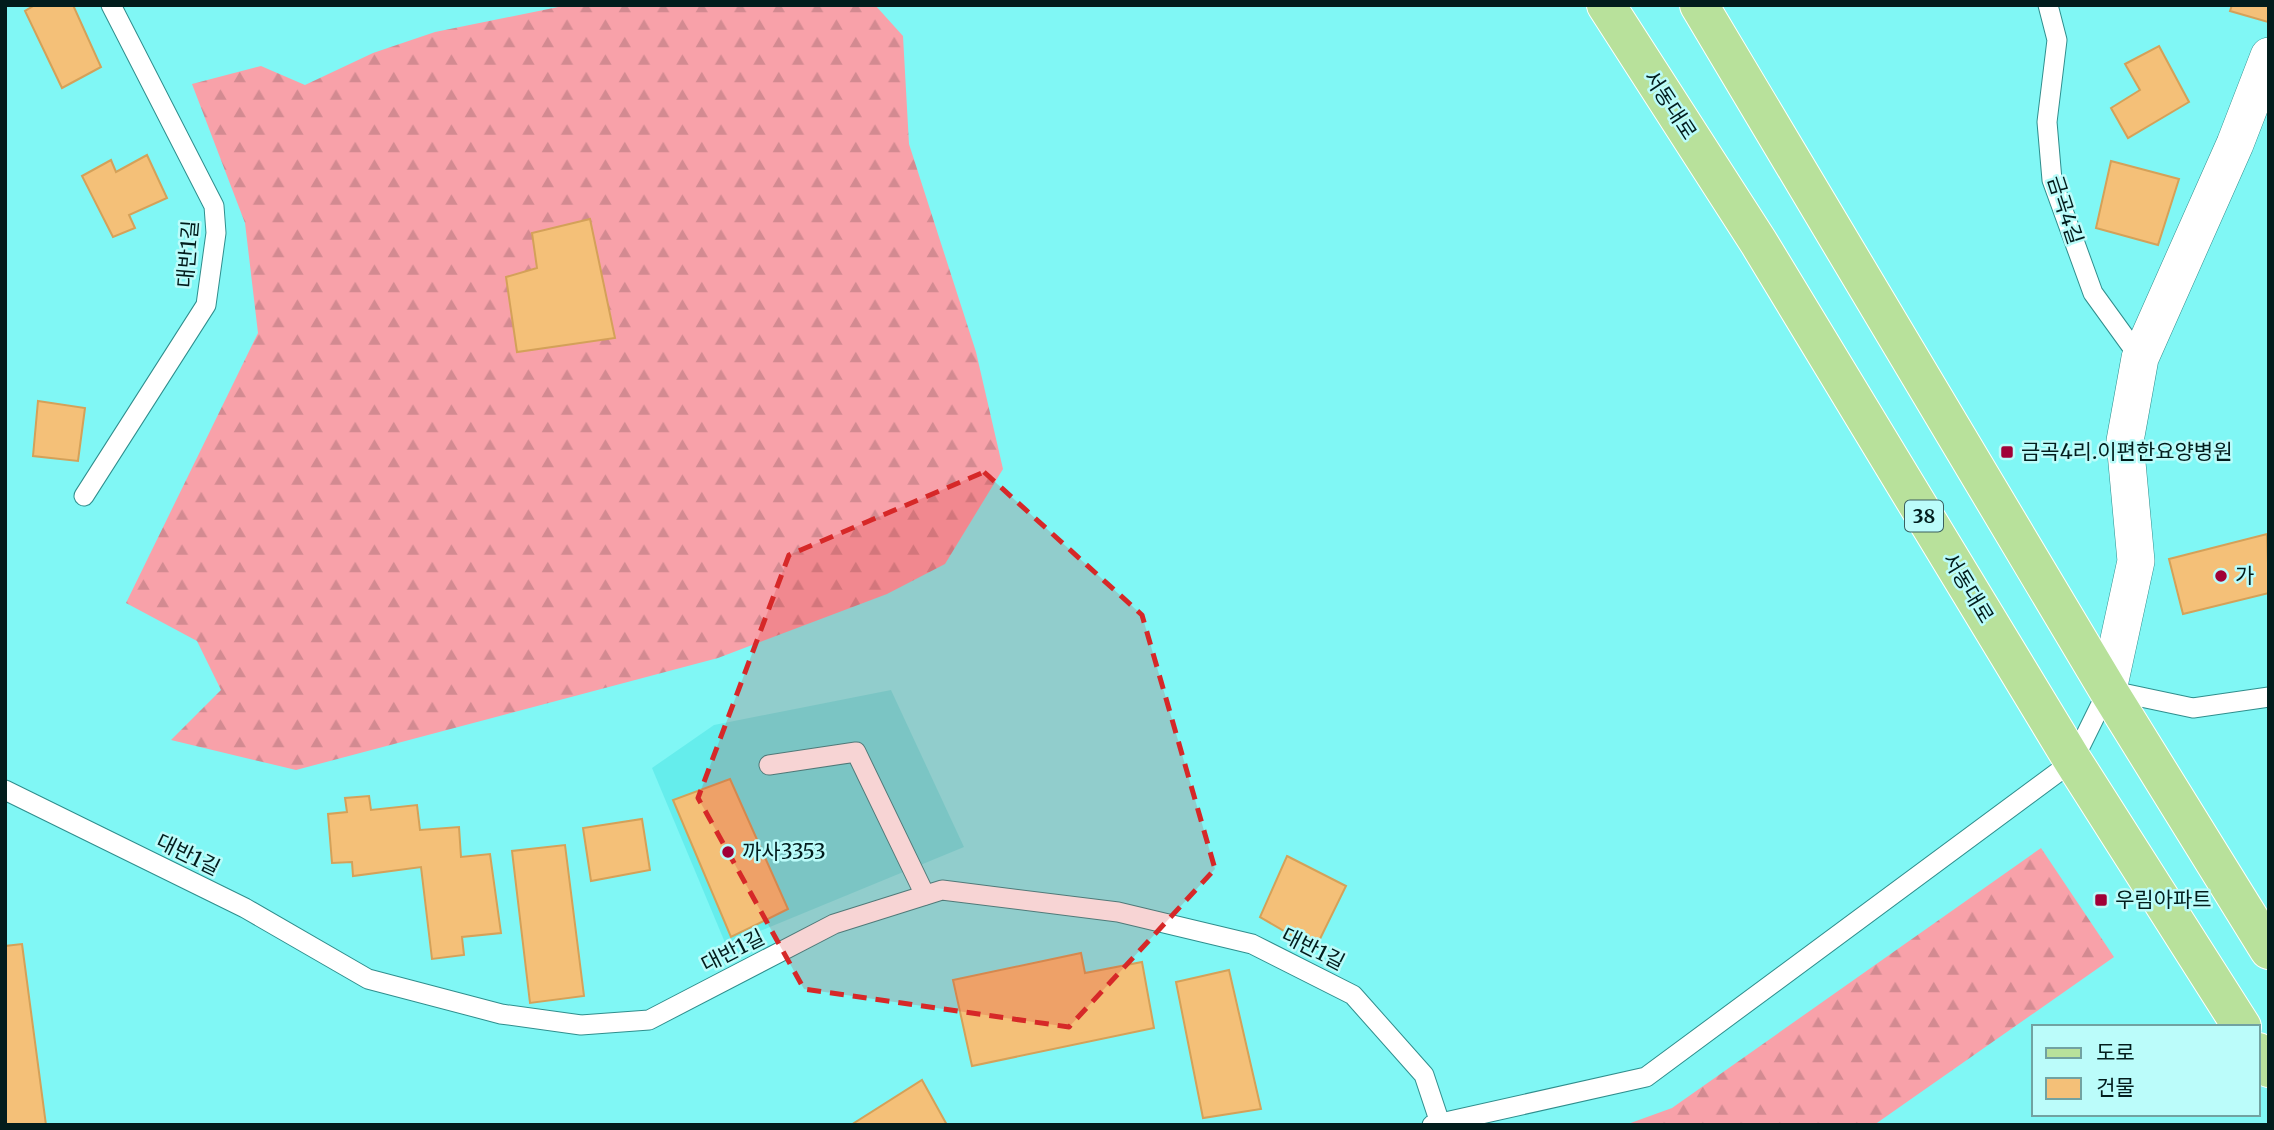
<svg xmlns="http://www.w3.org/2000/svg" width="2274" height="1130" font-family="Merriweather,'Noto Sans KR',serif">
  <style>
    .built { fill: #65edec }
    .forest { fill: url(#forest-firs) }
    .building { fill: #f4c078; stroke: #d4a159; stroke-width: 2 }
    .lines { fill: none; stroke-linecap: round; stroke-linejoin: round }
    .lane-casing { stroke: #2f8e8d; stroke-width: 21 }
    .street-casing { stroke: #2f8e8d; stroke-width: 38 }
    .primary-casing { stroke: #fff; stroke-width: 40 }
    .lane { stroke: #fff; stroke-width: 19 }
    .street { stroke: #fff; stroke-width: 37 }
    .primary { stroke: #b8e19b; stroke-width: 38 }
    .marked { fill: #d62828; fill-opacity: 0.2; stroke: #d62828; stroke-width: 5; stroke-dasharray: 14 9; stroke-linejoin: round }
    .poi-dot { fill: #a10136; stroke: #bbfcfa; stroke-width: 2.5 }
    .labels { text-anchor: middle; stroke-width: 5; stroke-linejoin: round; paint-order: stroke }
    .shield { fill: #bbfcfa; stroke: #3a5f5f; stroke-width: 2 }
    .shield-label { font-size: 19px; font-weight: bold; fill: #021c1c }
    .street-label { font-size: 21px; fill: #021c1c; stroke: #bbfcfa }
    .poi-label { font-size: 21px; fill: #021c1c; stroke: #bbfcfa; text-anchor: start }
  </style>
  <defs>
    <pattern id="forest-firs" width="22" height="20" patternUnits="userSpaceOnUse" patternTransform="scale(1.75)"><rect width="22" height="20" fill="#f8a1a9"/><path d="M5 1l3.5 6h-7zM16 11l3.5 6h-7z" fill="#d38a91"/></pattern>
  </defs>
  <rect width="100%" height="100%" fill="#80f7f5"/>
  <path class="built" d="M891,690L964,847L726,945L652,768L714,725Z"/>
  <g class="forest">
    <path d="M568,5H875L903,36L909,144L976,352L1003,469L945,564L887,594L718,658L296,770L171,740L221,690L197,641L126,603L258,333L245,223L192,84L261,66L305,85L373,53L435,32Z"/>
    <path d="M2041,848L2114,957L1874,1125H1625L1672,1108Z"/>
  </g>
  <g class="building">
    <path d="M35,5H73L101,67L62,88L25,11Z"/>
    <path d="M2232,5H2269L2268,22L2230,11Z"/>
    <path d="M2159,46L2189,102L2128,138L2111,108L2140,90L2125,64Z"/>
    <path d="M147,155L167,198L129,215L135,228L113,237L82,176L111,160L116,172Z"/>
    <path d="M2111,161L2179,179L2158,245L2096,228Z"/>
    <path d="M590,219L615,338L517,352L506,277L537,268L532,233Z"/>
    <path d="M38,401L85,408L78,461L33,456Z"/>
    <path d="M2267,534L2269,593L2183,614L2169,559Z"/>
    <path d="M730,779L788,909L731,937L673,800Z"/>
    <path d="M369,796L371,810L417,805L420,830L459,827L461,857L490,854L501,933L462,937L464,955L432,959L421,867L353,876L352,862L332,863L328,814L347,812L345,798Z"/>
    <path d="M642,819L650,870L591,881L583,828Z"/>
    <path d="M565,845L584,996L530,1003L512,851Z"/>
    <path d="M1287,856L1346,886L1315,949L1260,917Z"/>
    <path d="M22,944L46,1125H5V946Z"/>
    <path d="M1081,953L1085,973L1142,962L1154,1028L972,1066L953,980Z"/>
    <path d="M1229,970L1261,1109L1203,1118L1176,982Z"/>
    <path d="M922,1080L947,1125H851Z"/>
  </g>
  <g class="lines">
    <defs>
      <g id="lane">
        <path d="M2048,5L2057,40L2047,122L2052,180L2093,293L2140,358"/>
        <path d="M84,496L206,305L216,233L214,206L111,5"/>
        <path d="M769,765L856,752L925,895"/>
        <path d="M5,790L245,908L368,979L501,1014L581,1025L649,1020L834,924L942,890L1118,912L1252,944L1353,995L1424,1075L1440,1123"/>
        <path d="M1432,1125L1646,1077L2073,761L2108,690L2193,708L2269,697"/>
      </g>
      <path id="street" d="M2108,690L2136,561L2125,441L2140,358L2235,144L2269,56"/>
      <g id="primary">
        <path d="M1606,5L1759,243L2073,761L2242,1027"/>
        <path d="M1699,5L2108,690L2269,950"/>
        <path d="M2258,1052L2269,1068"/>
      </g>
    </defs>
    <use href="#lane" class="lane-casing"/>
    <use href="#street" class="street-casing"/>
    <use href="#primary" class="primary-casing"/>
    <use href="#lane" class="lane"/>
    <use href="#street" class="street"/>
    <use href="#primary" class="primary"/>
  </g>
  <path class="marked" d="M984,472L1142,615L1215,869L1069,1027L804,989L698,798L789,555Z"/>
  <g class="poi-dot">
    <rect x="2000" y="445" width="14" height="14" rx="3.5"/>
    <circle cx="2221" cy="576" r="7"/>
    <circle cx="728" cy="852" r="7"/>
    <rect x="2094" y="893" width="14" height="14" rx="3.5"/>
  </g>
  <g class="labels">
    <rect class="shield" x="1905" y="500.5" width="38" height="31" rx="5"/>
    <g class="shield-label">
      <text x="1924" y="523">38</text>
    </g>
    <g class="street-label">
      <text transform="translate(1670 105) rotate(57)" y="7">서동대로</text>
      <text transform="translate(2065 210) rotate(72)" y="7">금곡4길</text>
      <text transform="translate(188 254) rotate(-85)" y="7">대반1길</text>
      <text transform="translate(1968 588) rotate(59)" y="7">서동대로</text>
      <text transform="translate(188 855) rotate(26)" y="7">대반1길</text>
      <text transform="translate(1313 949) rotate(27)" y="7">대반1길</text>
      <text transform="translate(733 951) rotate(-27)" y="7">대반1길</text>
    </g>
    <g class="poi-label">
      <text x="2021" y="459">금곡4리.이편한요양병원</text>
      <text x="2235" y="583">가</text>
      <text x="742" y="859">까사3353</text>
      <text x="2115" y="907">우림아파트</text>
    </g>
  </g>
  <rect width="2274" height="1130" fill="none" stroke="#021c1c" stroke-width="14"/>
  <rect x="2032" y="1025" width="228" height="91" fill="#bbfcfa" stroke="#71a2a1" stroke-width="2"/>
  <rect x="2046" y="1048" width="35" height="10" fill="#b8e19b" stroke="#71a2a1" stroke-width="2"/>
  <text x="2096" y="1060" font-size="21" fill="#021c1c">도로</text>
  <rect x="2046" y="1078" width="35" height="21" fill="#f4c078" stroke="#71a2a1" stroke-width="2"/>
  <text x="2096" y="1095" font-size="21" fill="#021c1c">건물</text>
</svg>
